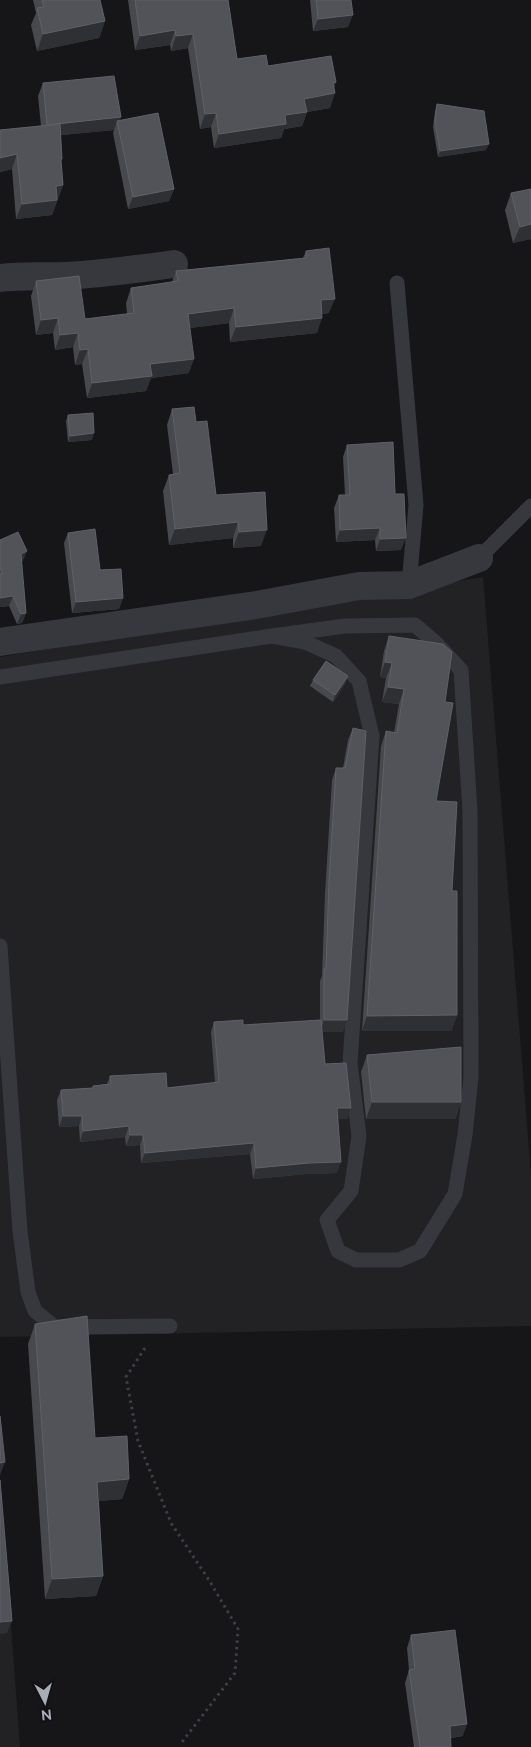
<svg xmlns="http://www.w3.org/2000/svg" width="531" height="1747" font-family="Raleway,sans-serif">
  <style>
    .built { fill: #222225 }
    .lines { fill: none; stroke-linecap: round; stroke-linejoin: round }
    .path { stroke: #3d3f44; stroke-width: 3; stroke-dasharray: 2.5 4; stroke-linecap: butt }
    .lane { stroke: #37383d; stroke-width: 15 }
    .street { stroke: #37383d; stroke-width: 28 }
    .wall { fill: #47494d }
    .shaded-wall { fill: #2f3033 }
    .building { fill: #525359; stroke: #5f6168 }
  </style>
  <rect width="100%" height="100%" fill="#161618"/>
  <g class="built">
    <path d="M483,577L531,1174V1326L0,1337V657Z"/>
    <path d="M0,1476L20,1747H0Z"/>
  </g>
  <g class="lines">
    <path class="path" d="M145,1348L126,1377L138,1441L171,1523L209,1580L238,1629L235,1673L182,1742"/>
    <g class="lane">
      <path d="M397,283L416,505L409,585"/>
      <path d="M479,558L531,506"/>
      <path d="M0,677L272,636L305,642L336,656L359,681L372,736L350,1063L359,1136L351,1191L327,1220L338,1251L356,1260H399L420,1251L455,1194L465,1135L471,1077L470,811L461,670L438,645L415,625L345,626L272,636"/>
      <path d="M0,946L20,1231L28,1292L35,1311L55,1327L170,1326"/>
    </g>
    <g class="street">
      <path d="M0,278C22,275 44,277 66,276C102,274 138,269 174,264"/>
      <path d="M0,642L256,605L359,586L409,585L479,558"/>
    </g>
  </g>
  <g class="wall">
    <path d="M33,0H100L105,21L99,38L37,51L31,25L36,13Z"/>
    <path d="M128,0H228L237,59L336,82L334,88L330,108L307,112L302,126L284,129L281,138L214,148L211,127L200,129L188,48L171,51L170,45L135,50Z"/>
    <path d="M310,0H351L348,27L313,31Z"/>
    <path d="M43,83L119,121L174,189L169,201L128,209L113,133L114,130L61,135V163L63,185L52,215L16,219L12,169L0,172V130L41,126L38,96Z"/>
    <path d="M437,104L486,150L438,157L433,127L435,111Z"/>
    <path d="M511,193L531,239L513,243L505,210Z"/>
    <path d="M306,251L329,313L322,314L317,333L230,342L229,323L190,328L189,373L151,378L146,391L87,398L82,364L75,365L73,347L55,350L53,333L36,335L31,296L36,281L85,319L127,314L126,303L131,288L172,282L176,271L303,258Z"/>
    <path d="M172,409L196,422L216,495L261,546L233,548V538L169,545L163,491L169,475L173,474L167,425Z"/>
    <path d="M68,415L92,440L68,442L66,421Z"/>
    <path d="M347,445L395,494L401,550L376,551L375,540L336,542L334,508L339,495H345L343,457Z"/>
    <path d="M68,533L123,598L119,609L72,613L64,543Z"/>
    <path d="M0,540L23,561L21,562L26,613L22,623L17,624L9,606L0,607Z"/>
    <path d="M389,636L445,702L436,801L452,891L457,1015L451,1031H362L381,746L386,731L394,733L399,704L382,702L386,678L380,677L384,651Z"/>
    <path d="M313,680L346,682L333,702L310,686Z"/>
    <path d="M353,728L343,1032H322L325,1064L351,1108L347,1119H338L337,1173L306,1174L253,1179L250,1154L141,1163L140,1145L126,1146L125,1137L80,1142L79,1126L59,1127L57,1100L61,1090L92,1088L93,1086L107,1084L110,1076L167,1088L215,1083L211,1032L214,1022L243,1025L320,1020V981L322,976L325,894L332,780L336,768H343L348,740Z"/>
    <path d="M367,1055L461,1102L455,1119H366L361,1072Z"/>
    <path d="M35,1324L95,1438L129,1479L122,1499L99,1501L103,1576L96,1596L45,1599L28,1344Z"/>
    <path d="M411,1635L463,1736L451,1738V1747H414L405,1683L409,1670L407,1648Z"/>
  </g>
  <g class="shaded-wall">
    <path d="M353,15L348,27L313,31L318,19Z"/>
    <path d="M105,21L99,38L37,51L43,34Z"/>
    <path d="M175,30L170,45L135,50L140,36Z"/>
    <path d="M193,34L188,48L171,51L176,36Z"/>
    <path d="M336,82L332,94L335,93L330,108L307,112L302,126L284,129L281,138L214,148L219,134L304,99L333,83Z"/>
    <path d="M216,113L211,127L200,129L205,114Z"/>
    <path d="M121,117L118,125L117,121L114,130L43,137L47,125Z"/>
    <path d="M489,144L486,150L438,157L440,151Z"/>
    <path d="M17,154L12,169L0,172V158Z"/>
    <path d="M63,185L52,215L16,219L22,204L56,186Z"/>
    <path d="M174,189L169,201L128,209L133,197Z"/>
    <path d="M531,224V239L513,243L520,227Z"/>
    <path d="M335,299L329,313L315,315L321,300Z"/>
    <path d="M234,308L229,323L183,329L188,314Z"/>
    <path d="M58,318L53,333L36,335L41,320Z"/>
    <path d="M322,318L317,333L230,342L236,327Z"/>
    <path d="M78,333L73,347L55,350L60,335Z"/>
    <path d="M88,349L82,364L75,365L80,350Z"/>
    <path d="M194,359L189,373L151,378L146,391L87,398L92,383L150,364Z"/>
    <path d="M94,433L92,440L68,442L70,436Z"/>
    <path d="M238,522L233,538L169,545L175,529Z"/>
    <path d="M380,528L375,540L336,542L340,530Z"/>
    <path d="M267,530L261,546L233,548L239,532Z"/>
    <path d="M406,538L401,550L376,551L380,539Z"/>
    <path d="M27,551L23,561L17,564L21,554Z"/>
    <path d="M13,596L9,606L0,607V598Z"/>
    <path d="M123,598L119,609L72,613L76,602Z"/>
    <path d="M26,613L22,623L17,624L21,614Z"/>
    <path d="M385,662L392,663L386,678L380,677Z"/>
    <path d="M348,676L346,682L333,702L335,695Z"/>
    <path d="M388,687L404,689L399,704L382,702Z"/>
    <path d="M457,1015L451,1031H362L367,1016Z"/>
    <path d="M324,1020H347L343,1032H320Z"/>
    <path d="M372,1102H461L455,1119H366Z"/>
    <path d="M337,1108H351L347,1119H334Z"/>
    <path d="M63,1116H82L79,1126L59,1127Z"/>
    <path d="M129,1126L125,1137L80,1142L83,1131Z"/>
    <path d="M130,1135H143L140,1145L126,1146Z"/>
    <path d="M254,1143L250,1154L141,1163L145,1153Z"/>
    <path d="M341,1162L337,1173L306,1174L253,1179L256,1168L309,1163Z"/>
    <path d="M5,1462L0,1475V1463Z"/>
    <path d="M129,1479L122,1499L90,1502L97,1482Z"/>
    <path d="M103,1576L96,1596L45,1599L52,1579Z"/>
    <path d="M12,1621L7,1633L0,1634V1622Z"/>
    <path d="M467,1724L463,1736L445,1739L450,1726Z"/>
  </g>
  <g class="building">
    <path d="M42,0H100L105,21L43,34L37,8L44,7Z"/>
    <path d="M135,0H228L237,59L266,55L268,66L331,56L336,82L333,83L335,93L304,99L307,112L285,115L286,124L219,134L216,113L205,114L193,34L176,36L175,30L140,36Z"/>
    <path d="M316,0H351L353,15L318,19Z"/>
    <path d="M114,76L121,117L47,125L43,83Z"/>
    <path d="M437,104L484,111L489,144L440,151L435,121Z"/>
    <path d="M158,113L174,189L133,197L117,121Z"/>
    <path d="M60,124L62,159L61,160L63,185L56,186L57,200L22,204L17,154L0,158V130Z"/>
    <path d="M531,189V224L520,227L511,193Z"/>
    <path d="M329,248L335,299L321,300L322,318L236,327L234,308L188,314L194,359L150,364L152,376L92,383L88,349L80,350L78,333L60,335L58,318L41,320L36,281L79,276L85,319L134,313L131,288L178,281L176,271L306,258V251Z"/>
    <path d="M194,407L196,422L207,421L216,495L265,492L267,530L239,532L238,522L175,529L169,475L180,473L172,409Z"/>
    <path d="M93,413L94,433L70,436L68,415Z"/>
    <path d="M393,442L395,494H404L406,538L380,539V528L340,530L339,495H350L347,445Z"/>
    <path d="M95,529L100,570L121,569L123,598L76,602L68,533Z"/>
    <path d="M18,532L27,551L21,554L26,613L21,614L13,596L0,598V574H3L0,567V540Z"/>
    <path d="M389,636L443,644L452,652L445,702L453,703L436,801L457,802L452,891H457V1015L367,1016L386,731L397,733L404,689L388,687L392,663L385,662Z"/>
    <path d="M326,661L348,676L335,695L313,680Z"/>
    <path d="M353,728L366,731L347,1020H324V969H326L329,882L336,768H345Z"/>
    <path d="M243,1020V1025L321,1020L325,1064L346,1063L351,1108H337L341,1162L309,1163L256,1168L254,1143L145,1153L143,1135H130L129,1126L83,1131L82,1116H63L61,1090L93,1088V1086L111,1084L110,1076L166,1073L167,1088L219,1082L214,1022Z"/>
    <path d="M461,1047V1102H372L367,1055Z"/>
    <path d="M87,1316L95,1438L127,1436L129,1479L97,1482L103,1576L52,1579L35,1324Z"/>
    <path d="M0,1416L5,1462L0,1463Z"/>
    <path d="M0,1480L12,1621L0,1622Z"/>
    <path d="M455,1630L467,1724L450,1726L451,1747H420L409,1670L415,1669L411,1635Z"/>
  </g>
  <g transform="translate(45 1702) rotate(174)" stroke="#111113" stroke-width="4" paint-order="stroke">
  <path d="M0-4L9 19L0 12L-9 19Z" fill="#a8adb8"/>
  <text y="-8" font-size="14" font-weight="bold" text-anchor="middle" fill="#a8adb8">N</text>
  </g>
</svg>
